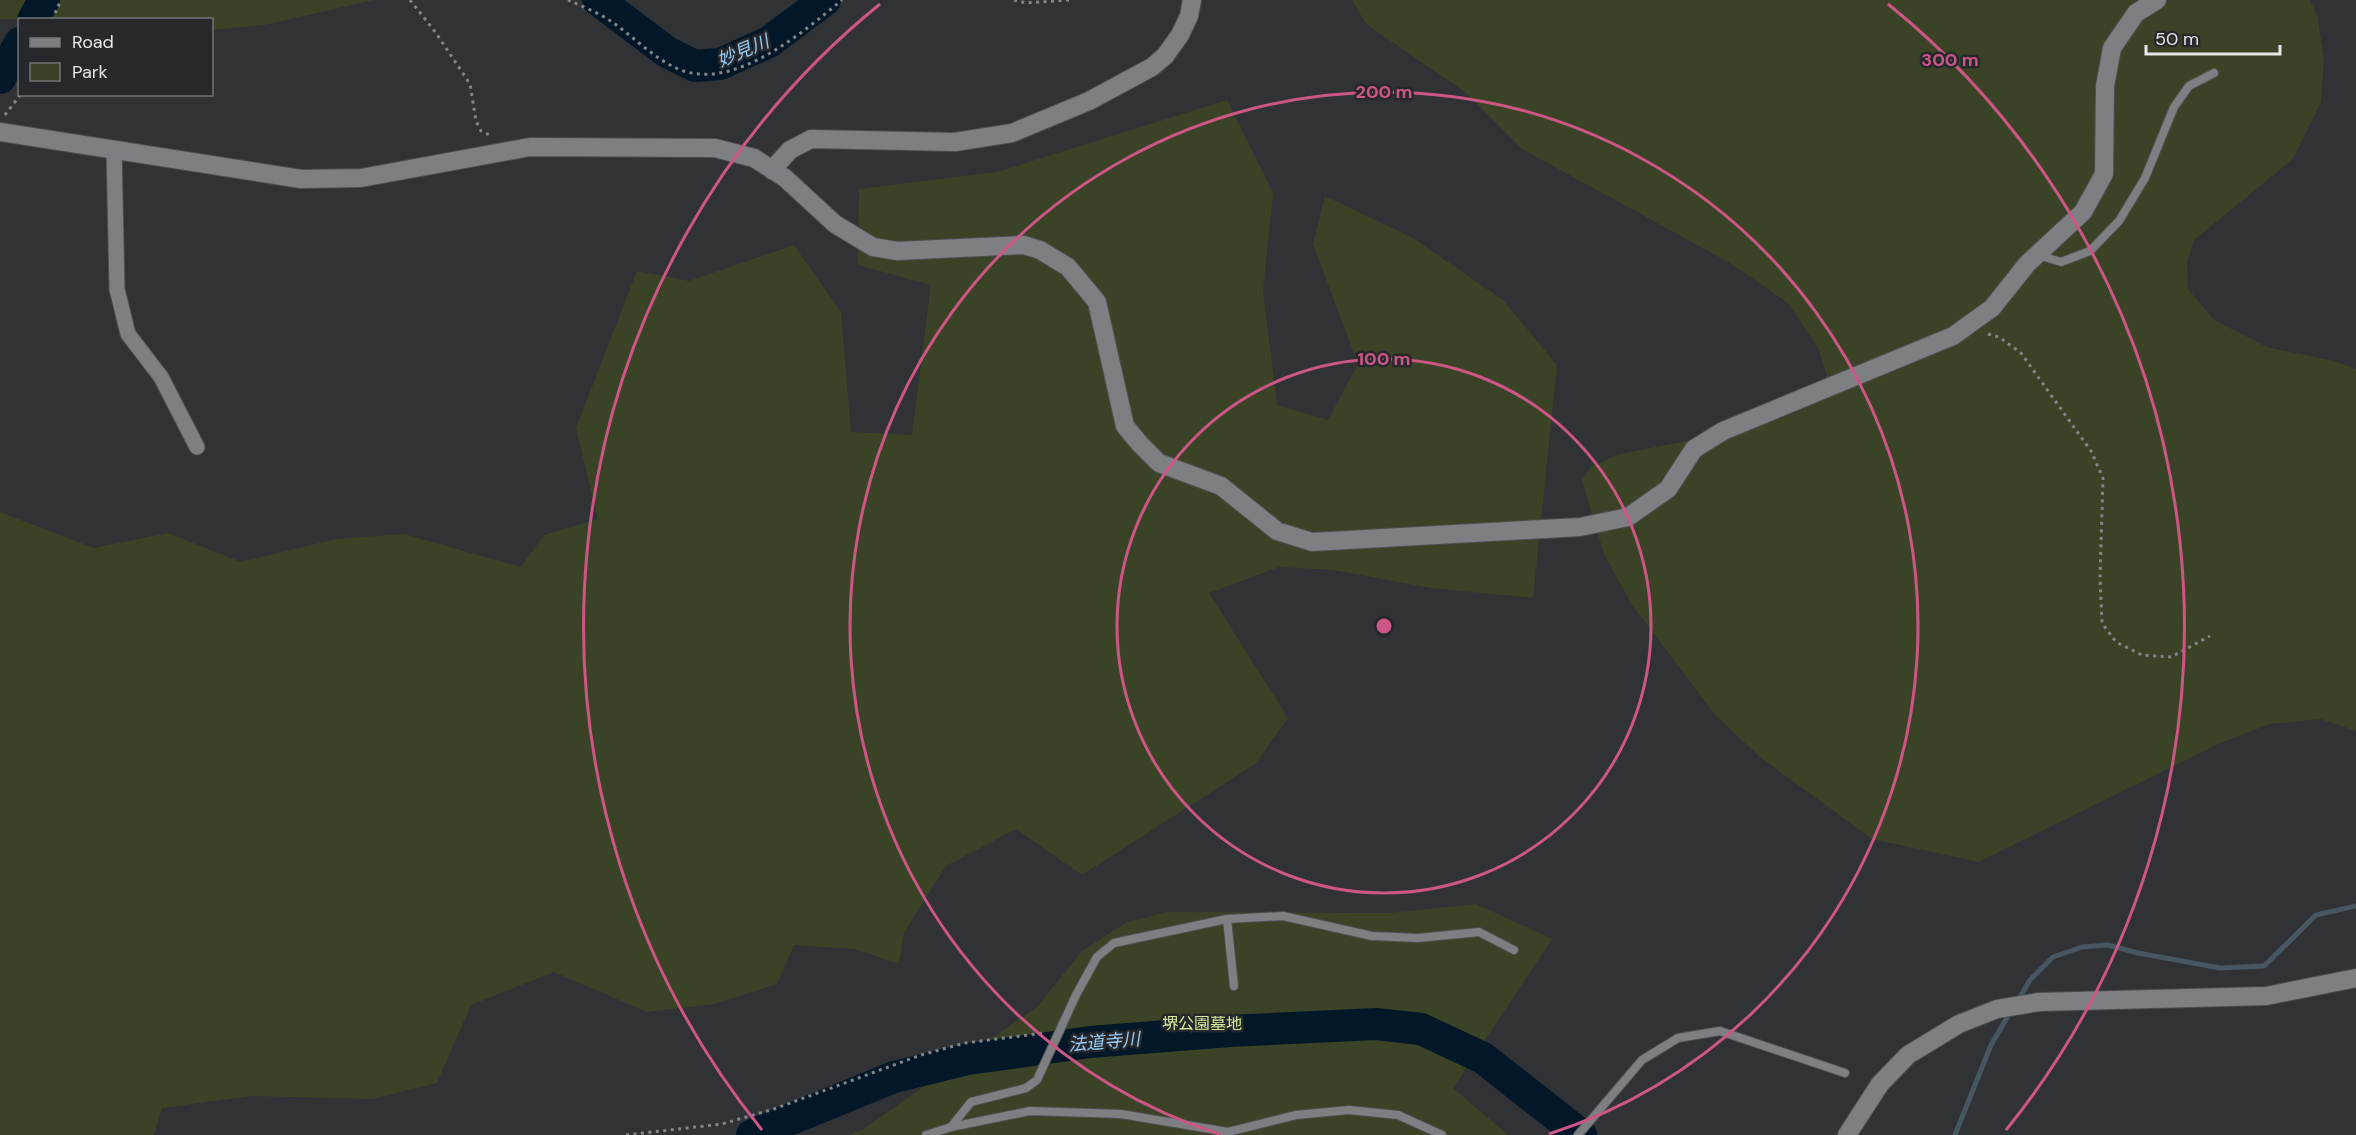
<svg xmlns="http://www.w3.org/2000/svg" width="2356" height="1135" font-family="'DM Sans','Noto Sans JP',sans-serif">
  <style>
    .green { fill: #3b4326 }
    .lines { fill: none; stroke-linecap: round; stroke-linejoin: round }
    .stream { stroke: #465663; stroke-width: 5 }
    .river { stroke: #021829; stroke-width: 32 }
    .service-casing { stroke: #4e4f51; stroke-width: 10 }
    .minor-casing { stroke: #4e4f51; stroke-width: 17 }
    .tertiary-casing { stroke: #4e4f51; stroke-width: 20 }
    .path { stroke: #848588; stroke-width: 3; stroke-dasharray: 3 4.5; stroke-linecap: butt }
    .service { stroke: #7d7f83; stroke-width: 8 }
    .minor { stroke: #7d7f83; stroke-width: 15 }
    .tertiary { stroke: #7d7f83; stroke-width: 18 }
    .ring { fill: none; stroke: #cd5686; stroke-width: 3 }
    .labels { text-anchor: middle; stroke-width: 5; stroke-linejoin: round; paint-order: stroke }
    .park-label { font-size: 16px; fill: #d4eb9c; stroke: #26282b }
    .water-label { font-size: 18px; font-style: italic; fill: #96cdf9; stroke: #26282b }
    .centre { fill: #cd5686; stroke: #26282b; stroke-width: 3 }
    .ring-label { font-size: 18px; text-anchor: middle; font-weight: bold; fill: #cd5686; stroke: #26282b; stroke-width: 5; stroke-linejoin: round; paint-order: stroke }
  </style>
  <rect width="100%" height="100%" fill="#303235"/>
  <g class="green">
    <path d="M0,0H374L264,25L212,30V20L0,19Z"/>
    <path d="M1352,0H2310L2317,15L2324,59L2321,102L2293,159L2194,240L2187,262L2188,289L2214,320L2267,347L2334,361L2356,369V731L2321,719L2270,724L2220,743L1979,862L1872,839L1760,757L1717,717L1632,605L1604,554L1582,480L1592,466L1620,454L1707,437L1762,424L1797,412L1818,392L1827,375L1818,348L1788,303L1730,263L1522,149L1465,92L1366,24Z"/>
    <path d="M1227,100L1273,193L1263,291L1277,405L1328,420L1358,364L1313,244L1325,196L1413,238L1503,300L1557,365L1533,598L1431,588L1334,570L1279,567L1209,593L1288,718L1255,764L1082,875L1016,829L946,866L904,932L899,964L855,949L794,945L777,984L714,1004L647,1012L554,972L471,1005L437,1083L372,1099L253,1096L162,1108L154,1135H0V512L94,548L168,533L241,562L336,539L404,534L521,567L544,535L598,519L576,428L637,271L689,281L794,245L841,312L851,432L912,435L931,285L858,265L859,189L997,172Z"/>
    <path d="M1476,904L1552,939L1453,1088L1508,1135H848L862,1130L1038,1006L1082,951L1127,922L1168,912L1389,913Z"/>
  </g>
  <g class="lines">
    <g class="stream">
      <path d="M2018,1000L2030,980L2053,957L2082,947L2108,945L2138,953L2220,968L2264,966L2316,915L2356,906"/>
      <path d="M1955,1135L1991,1045L2011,1011"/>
    </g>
    <g class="river">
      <path d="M598,0L667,52L695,66L720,64L769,42L825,0"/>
      <path d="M33,20L44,0"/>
      <path d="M0,78L20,43"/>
      <path d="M752,1135L894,1077L968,1059L1090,1042L1230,1031L1376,1024L1421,1029L1483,1058L1581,1135"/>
    </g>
    <defs>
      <g id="service">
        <path d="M2038,255L2061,262L2090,251L2119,221L2145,178L2174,107L2189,86L2214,73"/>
        <path d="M1227,919L1234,986"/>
        <path d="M951,1127L971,1102L1026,1088L1037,1080L1076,995L1097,957L1114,943L1227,919L1283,916L1372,936L1418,938L1479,932L1514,950"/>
        <path d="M926,1135L951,1127L1030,1111L1121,1114L1228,1132L1296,1115L1349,1110L1398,1115L1442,1135"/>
        <path d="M1578,1135L1642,1060L1678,1038L1720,1031L1845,1073"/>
      </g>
      <path id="minor" d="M114,150L117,289L128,334L161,377L197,447"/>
      <g id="tertiary">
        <path d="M0,132L301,179L361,178L530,147L715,148L754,158L785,178L835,224L873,247L897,251L1024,245L1040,250L1068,267L1097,302L1125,426L1140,444L1159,463L1221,486L1277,531L1312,542L1580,527L1628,517L1668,489L1694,449L1723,431L1953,336L1992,308L2027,264L2083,212L2104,174L2105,86L2112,48L2136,13L2157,0"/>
        <path d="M772,170L790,150L811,139L955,142L1012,133L1089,101L1152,67L1165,56L1180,35L1189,16L1192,0"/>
        <path d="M1847,1135L1880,1084L1908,1055L1959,1024L1997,1009L2039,1002L2266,996L2356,978"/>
      </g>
    </defs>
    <use href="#service" class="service-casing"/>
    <use href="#minor" class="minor-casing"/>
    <use href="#tertiary" class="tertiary-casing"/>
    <g class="path">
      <path d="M410,0L436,33L470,84L476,121L481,131L492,136"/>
      <path d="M568,0C581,6 597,12 609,20C632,35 652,57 676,68C731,94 802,33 842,0"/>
      <path d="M1014,0L1026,3L1069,0"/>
      <path d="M52,20L61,0"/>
      <path d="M5,115L21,94"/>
      <path d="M1988,334L1999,337L2021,353L2091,451L2103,478L2100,577L2102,623L2116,642L2142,655L2171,657L2210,636"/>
      <path d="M626,1135L722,1124L774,1109L921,1055L965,1043L1044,1033"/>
    </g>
    <use href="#service" class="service"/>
    <use href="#minor" class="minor"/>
    <use href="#tertiary" class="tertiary"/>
  </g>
  <g class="ring">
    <circle cx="1384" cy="626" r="267"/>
    <path d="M1219 1134A534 534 0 1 1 1549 1134"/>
    <path d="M762 1130A801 801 0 0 1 880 4M1888 4A801 801 0 0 1 2006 1130"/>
  </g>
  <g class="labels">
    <g class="park-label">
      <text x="1202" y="1029">堺公園墓地</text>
    </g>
    <g class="water-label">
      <text transform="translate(743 51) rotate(-23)" y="6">妙見川</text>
      <text transform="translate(1104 1042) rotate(-5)" y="6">法道寺川</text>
    </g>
  </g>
  <circle cx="1384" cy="626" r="9" class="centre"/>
  <g class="ring-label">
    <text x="1950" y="66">300 m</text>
    <text x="1384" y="98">200 m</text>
    <text x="1384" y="365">100 m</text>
  </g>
  <rect x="18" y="18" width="195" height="78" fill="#26282b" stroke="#737477" stroke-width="1.5"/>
  <rect x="30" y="38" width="30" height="9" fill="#7d7f83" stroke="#737477" stroke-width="1.5"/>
  <text x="72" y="48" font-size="18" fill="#e6e7e9">Road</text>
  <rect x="30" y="63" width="30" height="18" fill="#3b4326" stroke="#737477" stroke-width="1.5"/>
  <text x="72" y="78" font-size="18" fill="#e6e7e9">Park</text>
  <path d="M2146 45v9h134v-9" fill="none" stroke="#e6e7e9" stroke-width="3"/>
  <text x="2155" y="45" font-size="18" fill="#e6e7e9" stroke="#26282b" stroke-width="4.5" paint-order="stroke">50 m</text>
</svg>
